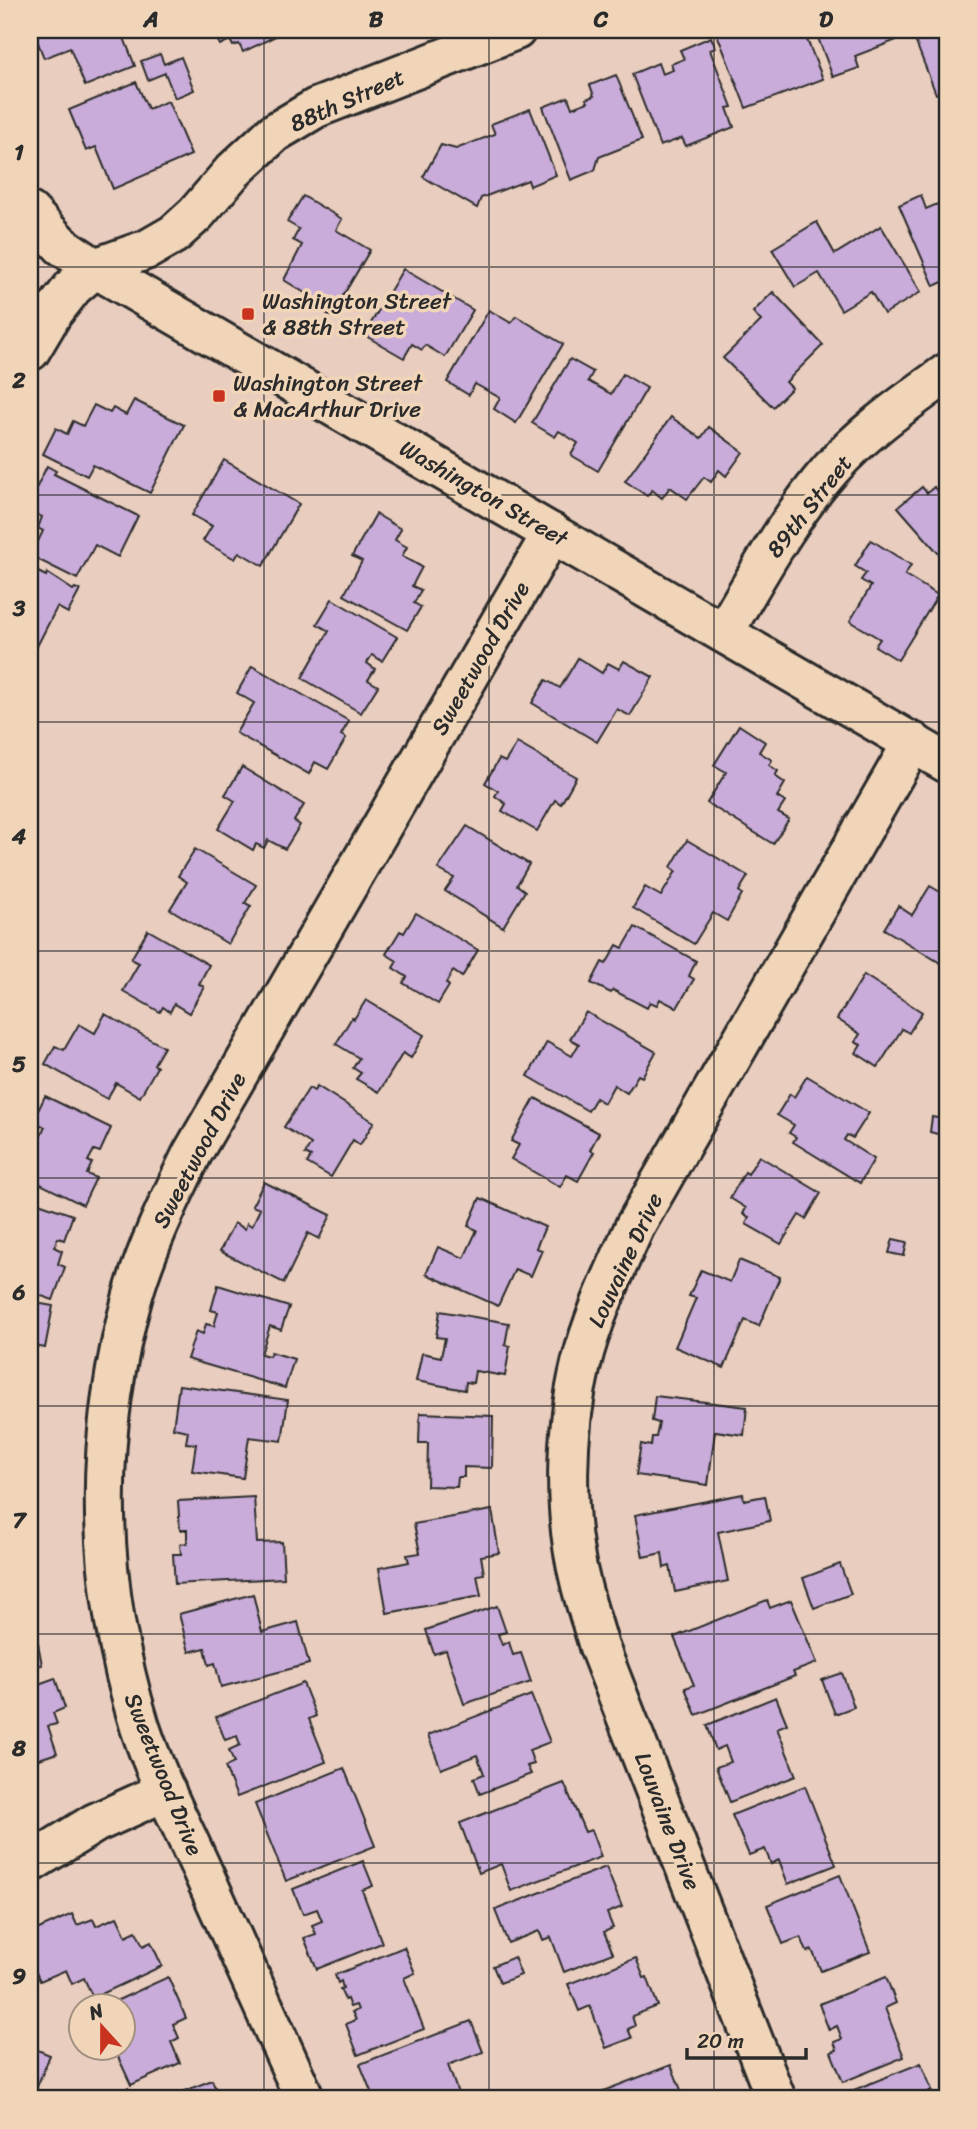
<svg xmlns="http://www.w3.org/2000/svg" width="977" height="2129" font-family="Sriracha,sans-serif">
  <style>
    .building { fill: #c9acd9; stroke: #2b2b2b; stroke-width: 2 }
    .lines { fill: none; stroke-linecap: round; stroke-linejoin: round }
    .minor-casing { stroke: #2b2b2b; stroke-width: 44 }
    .tertiary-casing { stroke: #2b2b2b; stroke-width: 44 }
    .minor { stroke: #f1d5b8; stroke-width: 38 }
    .tertiary { stroke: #f1d5b8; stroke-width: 38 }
    .grid { fill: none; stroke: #2b2b2b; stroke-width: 2; stroke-opacity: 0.55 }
    .poi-dot { fill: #c8321e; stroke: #f1d5b8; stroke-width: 2.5 }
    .labels { text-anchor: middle; stroke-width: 7; stroke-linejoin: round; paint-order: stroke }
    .street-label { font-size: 23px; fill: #2b2b2b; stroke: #f1d5b8 }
    .poi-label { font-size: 23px; fill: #2b2b2b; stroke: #f1d5b8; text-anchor: start }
    .neatline { fill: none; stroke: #2b2b2b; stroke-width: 2.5 }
    .grid-label { font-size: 23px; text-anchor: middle; font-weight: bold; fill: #2b2b2b }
  </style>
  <rect width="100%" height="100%" fill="#e9cdbf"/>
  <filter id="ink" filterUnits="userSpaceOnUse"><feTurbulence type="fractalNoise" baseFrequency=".0143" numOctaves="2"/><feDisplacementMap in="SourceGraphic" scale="14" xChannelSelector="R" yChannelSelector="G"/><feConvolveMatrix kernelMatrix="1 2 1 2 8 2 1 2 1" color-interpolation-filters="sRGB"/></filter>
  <g filter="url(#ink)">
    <g class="building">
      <path d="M33,30H121L135,66L85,86L70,48L44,58Z"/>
      <path d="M212,30H286V31L243,52L239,44L233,46L230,40L220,45Z"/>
      <path d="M727,30H761L762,33L778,30L780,36L803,30L823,79L746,108L717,34Z"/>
      <path d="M815,30H904L907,36L855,56L859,68L833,77Z"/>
      <path d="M926,30H947V89L936,94L915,40L928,35Z"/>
      <path d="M711,37L716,48L710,50L732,107L727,108L734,127L686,146L682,138L660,146L632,74L658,63L662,74L673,70L671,64L684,59L680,50Z"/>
      <path d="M160,54L164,64L181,57L194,90L175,98L165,73L148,80L141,61Z"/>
      <path d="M616,75L642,140L599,157L595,170L571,180L543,107L568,97L572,108L588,102L586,99L594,96L590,85Z"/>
      <path d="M136,82L148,109L168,101L191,155L113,189L96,147L86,151L69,110Z"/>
      <path d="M530,109L556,175L530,186L528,180L481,198L477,208L423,177L441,145L456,149L495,134L491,124Z"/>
      <path d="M921,195L926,209L947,200V280L934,286L899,205Z"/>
      <path d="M303,196L342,219L336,230L370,250L331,316L310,303L313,298L284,280L302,245L293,240L299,229L287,222Z"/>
      <path d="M817,222L835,254L881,226L921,292L884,314L871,292L841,310L819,273L795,287L772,249Z"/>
      <path d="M403,269L473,310L445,357L425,345L422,350L412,344L404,358L364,335Z"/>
      <path d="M773,292L823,345L786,382L792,388L773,407L723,358L761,321L753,312Z"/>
      <path d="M489,310L511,323L516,316L563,344L516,423L494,409L500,398L475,384L469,395L447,382Z"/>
      <path d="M570,359L593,372L588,381L611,394L623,374L647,388L598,471L571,455L578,443L559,431L555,437L532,423Z"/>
      <path d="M134,400L184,425L150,493L93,465L87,476L43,454L56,428L67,434L73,421L83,426L94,405L110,413L113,408L126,415Z"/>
      <path d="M671,417L701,438L709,427L743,452L726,476L719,470L711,482L704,477L687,499L670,487L662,498L652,490L647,496L625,481Z"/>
      <path d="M224,460L299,504L263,566L239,552L235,559L203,541L212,526L192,515Z"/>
      <path d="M47,466L56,471L54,474L138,516L118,557L95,545L77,579L31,556L43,531L38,528L42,517L30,511V501Z"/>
      <path d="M947,485V561L946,562L898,507L922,487L927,493L934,487L939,493Z"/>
      <path d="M376,514L401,529L395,540L407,547L402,556L422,567L412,586L421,590L414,603L421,607L407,630L344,595L362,561L352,556Z"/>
      <path d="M871,540L911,565L905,575L938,595L898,660L875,646L880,639L850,621L871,586L861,580L866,573L855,566Z"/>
      <path d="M30,568L46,576L47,573L73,590L75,588L80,590L68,613L57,607L30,660Z"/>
      <path d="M332,599L397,637L382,661L372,655L367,663L375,669L368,680L378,686L361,713L302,678L329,631L317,624Z"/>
      <path d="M578,658L602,673L608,663L619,669L624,661L653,677L630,716L617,709L597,742L532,703L546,680L560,688Z"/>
      <path d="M252,666L349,721L341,735L346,738L328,769L315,762L309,774L236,733L254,703L237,693Z"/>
      <path d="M739,725L765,742L759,752L772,760L769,765L778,771L775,776L785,783L777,797L785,802L778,813L789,819L773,844L707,803L726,772L714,765Z"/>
      <path d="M517,743L576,777L561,804L555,800L537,831L502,811L506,804L495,796L498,791L485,783L499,759L505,762Z"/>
      <path d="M242,767L304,805L294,821L300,825L285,849L268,840L264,848L256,844L253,850L218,829L235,801L225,795Z"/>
      <path d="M467,826L529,864L517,885L525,891L503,927L445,891L454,878L438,869Z"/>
      <path d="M687,840L748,876L739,891L742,894L727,921L713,913L694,944L633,908L645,887L661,896L676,871L671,867Z"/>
      <path d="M195,849L256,885L245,903L251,906L228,944L170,909L187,882L178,876Z"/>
      <path d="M930,886L947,896V967L884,929L898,906L912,915Z"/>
      <path d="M416,913L478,950L462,977L453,971L446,983L449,986L438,1004L403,983L407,977L393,968L397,961L386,954L400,931L404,933Z"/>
      <path d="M635,927L696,961L689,976L694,979L677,1008L660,999L657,1005L650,1002L647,1008L613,990L611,993L591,983L602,962L606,964L617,945L623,948Z"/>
      <path d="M148,930L209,965L199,984L204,987L189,1013L174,1004L170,1012L163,1007L160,1012L123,991L139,963L131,959Z"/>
      <path d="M864,975L922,1012L909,1033L902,1029L878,1067L856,1053L861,1045L855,1042L860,1034L837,1019Z"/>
      <path d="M366,1000L424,1035L411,1058L403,1053L379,1092L356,1079L361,1073L353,1068L359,1058L336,1044L352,1017L354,1019Z"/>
      <path d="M586,1012L656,1052L642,1077L638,1075L627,1093L614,1085L604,1103L596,1098L588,1111L528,1076L547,1042L572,1056L579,1044L570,1039Z"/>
      <path d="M105,1014L164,1047L154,1064L157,1067L140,1097L116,1083L107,1099L45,1064L55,1046L64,1050L79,1024L95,1033Z"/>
      <path d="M807,1076L869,1113L853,1138L847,1135L844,1140L874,1159L860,1183L793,1142L796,1137L789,1133L794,1125L777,1115L790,1094L794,1097Z"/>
      <path d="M317,1086L374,1122L360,1145L353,1140L331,1177L307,1163L311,1157L305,1154L311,1144L284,1127L309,1088L314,1091Z"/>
      <path d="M45,1096L111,1128L100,1152L94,1150L88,1161L92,1163L87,1174L96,1178L83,1205L30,1179V1158L45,1127L33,1121Z"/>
      <path d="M535,1098L599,1133L590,1150L594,1152L578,1181L567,1175L560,1187L511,1159L519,1145L511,1141Z"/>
      <path d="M932,1117L943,1119L941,1135L930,1132Z"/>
      <path d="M759,1156L821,1193L806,1219L799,1215L781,1244L746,1224L749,1217L743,1214L746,1208L730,1198L745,1172L748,1174Z"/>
      <path d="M264,1182L331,1215L319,1239L308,1233L284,1283L220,1251L234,1223L245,1229L247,1223L252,1226L260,1209L252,1206Z"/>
      <path d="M480,1198L545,1227L536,1248L542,1250L531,1276L515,1269L498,1306L426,1274L438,1247L464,1258L477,1230L468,1226Z"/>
      <path d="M30,1200L73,1215L64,1240L58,1238L54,1247L62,1251L58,1264L65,1267L53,1300L30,1292Z"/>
      <path d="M893,1239L907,1242L904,1256L889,1253Z"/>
      <path d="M739,1260L780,1277L759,1326L745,1320L724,1368L675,1347L696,1298L689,1296L701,1270L730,1282Z"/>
      <path d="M218,1285L289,1307L281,1330L270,1326L261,1354L269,1356L271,1352L294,1359L285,1388L187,1359L196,1331L203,1334L206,1324L214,1326L218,1312L211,1310Z"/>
      <path d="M30,1302L53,1306L45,1348L30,1345Z"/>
      <path d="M440,1311L509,1323L505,1345L510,1346L505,1376L475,1371L473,1383L466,1382L465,1390L416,1381L422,1353L441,1357L445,1338L436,1337Z"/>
      <path d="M179,1385L288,1400L282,1441L249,1437L243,1478L192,1471L196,1444L186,1443L188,1431L173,1428Z"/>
      <path d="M655,1396L747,1407L744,1435L715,1431L708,1485L636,1475L641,1444L651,1446L652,1437H656L659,1423L652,1421Z"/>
      <path d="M30,1398H34L31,1441H30Z"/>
      <path d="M420,1413L493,1416L492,1468L464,1467V1477H458L457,1487L427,1486L428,1443H419Z"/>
      <path d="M743,1494L744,1500L765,1496L770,1521L718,1532L728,1581L675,1592L670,1566L664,1568L662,1553L643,1557L635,1515Z"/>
      <path d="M254,1497L257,1543L282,1542L284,1578L175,1584L173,1554H181L180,1544L187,1543V1530H180L178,1501Z"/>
      <path d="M492,1510L499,1553L481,1556L484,1574L477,1575L481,1596L387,1613L379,1568L409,1562L407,1555L420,1553L414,1524Z"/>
      <path d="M840,1564L851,1594L814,1608L803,1578Z"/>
      <path d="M253,1594L262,1632L298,1622L309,1664L221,1687L215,1663L209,1665L205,1648L189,1652L179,1614Z"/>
      <path d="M767,1600L770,1608L791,1600L817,1663L793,1672L795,1676L696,1715L685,1688L694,1685L674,1637Z"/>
      <path d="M497,1606L506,1632L498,1634L502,1645L509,1642L513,1655L521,1653L531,1682L464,1704L446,1650L434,1654L426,1630Z"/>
      <path d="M30,1634L31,1639L37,1638L42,1665L30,1667Z"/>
      <path d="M842,1673L854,1707L835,1714L822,1680Z"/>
      <path d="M55,1678L65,1708L53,1713L57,1724L48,1726L57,1753L30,1762V1687Z"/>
      <path d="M303,1683L316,1716L309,1719L326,1762L237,1797L225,1767L234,1763L229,1750L240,1745L237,1736L225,1740L216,1717Z"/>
      <path d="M531,1695L550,1742L529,1750L534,1764L527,1766L531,1774L480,1794L474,1778L484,1774L477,1755L441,1769L428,1735Z"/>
      <path d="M776,1697L787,1724L777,1728L796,1776L730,1802L716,1767L731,1762L725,1746L716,1750L707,1725Z"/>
      <path d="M344,1768L375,1846L286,1881L255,1804Z"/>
      <path d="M564,1783L585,1832L591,1830L601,1857L511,1891L501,1864L479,1873L460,1823Z"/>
      <path d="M805,1786L836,1865L788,1884L779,1860L771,1864L765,1849L749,1855L732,1815Z"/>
      <path d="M363,1861L373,1886L362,1890L382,1943L317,1969L304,1938L316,1934L312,1925L322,1921L317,1909L303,1914L293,1889Z"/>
      <path d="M606,1867L622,1907L607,1913L613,1928L604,1932L613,1953L564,1972L551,1937L543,1940L539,1931L508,1943L495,1910Z"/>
      <path d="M840,1875L870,1952L821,1971L812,1950L807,1952L801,1937L783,1944L767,1905Z"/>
      <path d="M72,1914L77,1925L93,1919L96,1926L117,1917L126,1936L136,1931L143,1946L151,1942L162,1966L93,1998L84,1978L72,1984L66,1970L40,1981L30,1960V1933Z"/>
      <path d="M404,1947L415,1973L404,1978L424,2029L358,2055L346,2024L356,2020L352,2012L358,2010L356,2005L350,2007L347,1999L345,2000L340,1989L343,1988L341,1981L338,1983L335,1975Z"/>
      <path d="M514,1957L521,1975L500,1983L493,1966Z"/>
      <path d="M636,1958L644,1978L647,1977L658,2006L632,2016L635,2026L628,2029L632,2038L606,2048L590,2006L579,2011L568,1984Z"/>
      <path d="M168,1977L186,2018L173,2024L179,2038L171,2042L180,2063L131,2085L114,2048H122V2007H103Z"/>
      <path d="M886,1977L896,2003L885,2008L904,2057L843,2082L831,2052L837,2050L834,2042L842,2039L837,2026L829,2030L819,2004Z"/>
      <path d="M471,2021L483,2052L448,2065L460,2099H374L360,2064Z"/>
      <path d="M30,2047L50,2055L32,2099H30Z"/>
      <path d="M921,2063L932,2090L922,2095L924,2099H854L851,2091Z"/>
      <path d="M671,2065L681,2090L677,2092L680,2099H606L603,2091Z"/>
      <path d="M212,2080L220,2099H164Z"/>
      <path d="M128,2088L133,2099H117L114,2094Z"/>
    </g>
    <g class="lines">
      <defs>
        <g id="minor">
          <path d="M30,351L52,314L73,287L95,268L148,249L174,234L196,214L233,171L274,133L316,108L516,30"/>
          <path d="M724,632C757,576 788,518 831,469C864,431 907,402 947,373"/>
          <path d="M30,1863L95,1823L166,1791"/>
          <path d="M305,2099C271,2022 236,1945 201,1868C180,1822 156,1775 140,1727C96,1584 93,1439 133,1295C147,1246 170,1200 192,1154L552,533"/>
          <path d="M776,2099L599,1647C593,1625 585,1603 580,1581C563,1515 565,1430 581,1364C593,1316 615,1271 635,1226L913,742"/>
        </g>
        <path id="tertiary" d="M30,212L62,246L95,268L947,763"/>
      </defs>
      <use href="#minor" class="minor-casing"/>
      <use href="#tertiary" class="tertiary-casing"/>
      <use href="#minor" class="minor"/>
      <use href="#tertiary" class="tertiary"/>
    </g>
  </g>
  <path class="grid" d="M264,30V2099M489,30V2099M714,30V2099M30,267H947M30,495H947M30,722H947M30,951H947M30,1178H947M30,1406H947M30,1634H947M30,1863H947"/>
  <g class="poi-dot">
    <rect x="241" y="307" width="14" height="14" rx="3.5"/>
    <rect x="212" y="389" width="14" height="14" rx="3.5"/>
  </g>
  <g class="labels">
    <g class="street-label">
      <text transform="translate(347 100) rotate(-24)" y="8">88th Street</text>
      <text transform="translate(484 493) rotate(30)" y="8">Washington Street</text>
      <text transform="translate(809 506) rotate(-52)" y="8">89th Street</text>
      <text transform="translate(480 658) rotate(-60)" y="8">Sweetwood Drive</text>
      <text transform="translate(199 1150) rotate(-62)" y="8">Sweetwood Drive</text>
      <text transform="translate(625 1260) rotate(-65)" y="8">Louvaine Drive</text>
      <text transform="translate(164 1774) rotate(68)" y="8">Sweetwood Drive</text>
      <text transform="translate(668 1821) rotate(69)" y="8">Louvaine Drive</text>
    </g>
    <g class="poi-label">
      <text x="262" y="309">Washington Street<tspan x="262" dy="26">&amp; 88th Street</tspan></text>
      <text x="233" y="391">Washington Street<tspan x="233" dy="26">&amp; MacArthur Drive</tspan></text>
    </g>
  </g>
  <rect width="977" height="2129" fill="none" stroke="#f1d5b8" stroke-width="77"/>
  <g transform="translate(102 2027) rotate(339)"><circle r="33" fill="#f1d5b8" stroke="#a29180" stroke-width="2"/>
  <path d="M0-5L12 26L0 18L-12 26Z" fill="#c8321e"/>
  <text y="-10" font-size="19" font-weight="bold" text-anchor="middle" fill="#2b2b2b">N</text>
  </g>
  <path d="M687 2048v10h119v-10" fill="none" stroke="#2b2b2b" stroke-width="3.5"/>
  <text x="697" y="2048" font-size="21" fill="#2b2b2b" stroke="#f1d5b8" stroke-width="5" paint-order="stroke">20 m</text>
  <rect x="38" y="38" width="901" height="2052" class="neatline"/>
  <g class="grid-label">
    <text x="151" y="27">A</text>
    <text x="376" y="27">B</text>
    <text x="601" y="27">C</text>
    <text x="826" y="27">D</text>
    <text x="19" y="160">1</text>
    <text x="19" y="388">2</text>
    <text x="19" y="616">3</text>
    <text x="19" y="844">4</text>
    <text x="19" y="1072">5</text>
    <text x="19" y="1300">6</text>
    <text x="19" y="1528">7</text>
    <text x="19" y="1756">8</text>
    <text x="19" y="1984">9</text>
  </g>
</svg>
